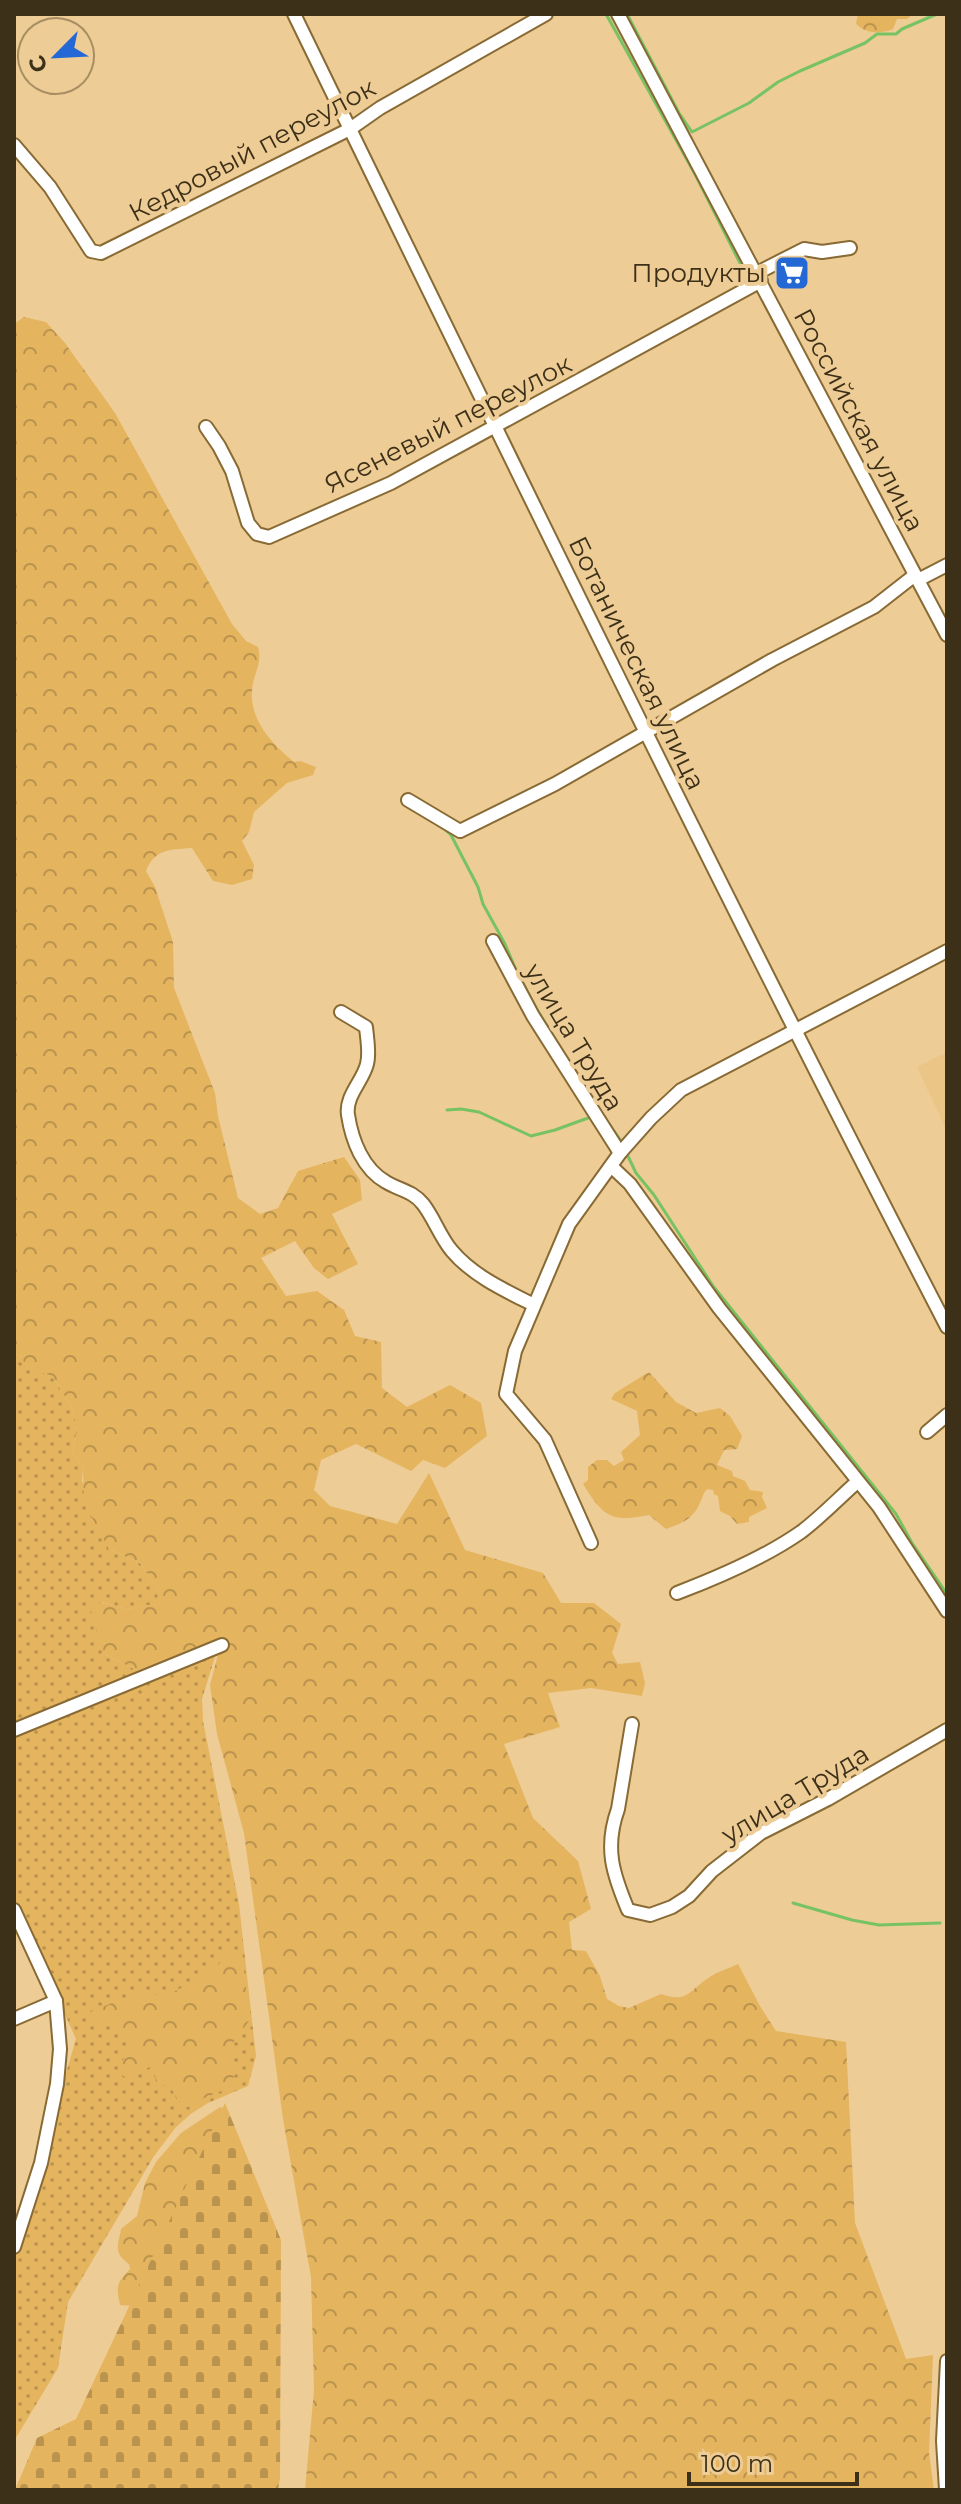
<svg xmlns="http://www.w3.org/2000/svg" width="961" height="2504" font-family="Montserrat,sans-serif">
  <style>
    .built { fill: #ebc586 }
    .grass { fill: url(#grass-dots) }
    .forest { fill: url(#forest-crowns) }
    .cemetery { fill: url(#cemetery-stones) }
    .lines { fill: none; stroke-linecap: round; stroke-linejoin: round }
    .stream { stroke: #77c364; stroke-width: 3 }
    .street-casing { stroke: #886a34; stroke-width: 16 }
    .street { stroke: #fff; stroke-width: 12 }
    .labels { text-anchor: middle; stroke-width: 8; stroke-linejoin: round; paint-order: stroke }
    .street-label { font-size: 26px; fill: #3d3019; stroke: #eecc95 }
    .poi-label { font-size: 26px; fill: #3d3019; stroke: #eecc95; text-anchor: end }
  </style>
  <defs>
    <pattern id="grass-dots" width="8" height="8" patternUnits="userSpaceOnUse" patternTransform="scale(2)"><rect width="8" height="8" fill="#e4b45f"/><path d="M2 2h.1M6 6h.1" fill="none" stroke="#ba934e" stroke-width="1.8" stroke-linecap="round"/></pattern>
    <pattern id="forest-crowns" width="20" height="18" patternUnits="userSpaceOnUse" patternTransform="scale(2)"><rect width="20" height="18" fill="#e4b45f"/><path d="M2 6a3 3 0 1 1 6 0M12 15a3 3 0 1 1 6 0" fill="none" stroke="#ba934e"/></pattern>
    <pattern id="cemetery-stones" width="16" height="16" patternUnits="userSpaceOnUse" patternTransform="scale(2)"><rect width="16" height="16" fill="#e4b45f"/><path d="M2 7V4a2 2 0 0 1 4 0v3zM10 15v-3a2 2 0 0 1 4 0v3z" fill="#ba934e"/></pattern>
  </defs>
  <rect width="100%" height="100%" fill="#eecc95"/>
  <path class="built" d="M947,1052V1131L917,1067Z"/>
  <g class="grass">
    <path d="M14,1351L31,1368L52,1376C69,1404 84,1417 72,1451L83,1467L82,1481L109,1549L140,1563L159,1590L157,1604L127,1609L102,1602L103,1653L138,1671L14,1725Z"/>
    <path d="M218,1647L202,1699L203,1721L239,1904L256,2056L248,2086L208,2103L192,2113L176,2127L154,2156L68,2302L58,2368L14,2441V2250L76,2039L14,1901V1735Z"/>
  </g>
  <g class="forest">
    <path d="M858,14H913L907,19H897L893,29C881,34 866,34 856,24Z"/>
    <path d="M24,317L46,322L65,343L115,413L232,624L246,641L258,647C262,661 256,670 253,683C246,717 271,743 294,762L300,761L316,767L313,775L287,783L254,812L249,832L242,841L254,865L252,879L232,885L213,881L192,848C170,850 155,848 146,871L155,887L173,942L174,988L215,1093L218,1116L238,1198L260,1214L278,1208L298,1171L344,1157L360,1180L362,1200L332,1214L358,1264L328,1279L314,1268L295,1241L261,1258L286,1296L317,1291L344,1310L355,1336L381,1342L382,1388L407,1407L450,1385L481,1403L487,1436L445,1468L423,1460L411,1471L356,1444L321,1460L314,1490L330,1506L397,1524L429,1473L465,1550L543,1573L561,1603H594L621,1624L612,1653L618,1664L640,1662L645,1683L642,1696L591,1688L548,1693L560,1727L504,1744L533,1818L578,1861L591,1909L569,1922L572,1950L586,1951L600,1976L607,1999L619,2006L629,2008L661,1994C687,2003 688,1992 707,1979C716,1972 728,1969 738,1964L760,2006L776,2031L846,2042L855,2223L906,2359L933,2355L929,2453L934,2490H305L314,2390L311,2277L283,2119L244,1833L217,1734L210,1685L219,1651L206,1643L138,1671L103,1653L90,1608L101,1602L127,1609L156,1604L159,1590L140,1563L109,1549L84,1503L83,1467L72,1451C84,1417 69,1404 52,1376L30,1368L14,1351V324Z"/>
    <path d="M649,1372L676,1402L696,1413L720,1408L730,1416L742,1436L737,1449L724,1450L717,1465L732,1471L733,1476L745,1481L750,1490L763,1492L762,1497L767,1508L749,1517V1522L737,1524L730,1516L720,1511L718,1496L714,1494L713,1490L707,1489C702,1495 702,1500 698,1507C691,1520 680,1524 666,1529L649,1515C610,1523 603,1516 583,1484L588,1480V1467L597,1460H607L614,1466L624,1460L621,1452L640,1435L637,1411L611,1399L615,1393Z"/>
    <path d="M230,1949L242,1952L249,2021L232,2044C240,2102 226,2082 188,2107L177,2100L172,2089L156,2082L154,2069L151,2066L130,2079L123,2076V2060L129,2052V2043L113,2028L87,2018L90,2012L144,1990L163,1997L185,1986L204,1971L216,1968Z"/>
    <path d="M220,2107L226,2109L134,2306L120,2305C116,2286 116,2284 130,2269L129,2264C113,2252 118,2247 121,2229L137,2216L145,2183L156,2162L181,2133Z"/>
  </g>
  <path class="cemetery" d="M225,2103L281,2240L280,2478L278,2490H15L37,2438L76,2419Z"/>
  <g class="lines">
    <g class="stream">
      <path d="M606,14L696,176L745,273"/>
      <path d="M627,14L679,113L692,132L749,103L778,82L800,71L865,43L877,34H896L902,29L937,14"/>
      <path d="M441,826L451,835L478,887L483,904L505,944L516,970L536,1008L585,1088"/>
      <path d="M447,1110L461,1109L479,1112L531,1136L555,1130L588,1118"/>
      <path d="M609,1124L621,1141"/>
      <path d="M626,1152L636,1173L654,1195L713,1286L896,1514L912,1543L947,1594"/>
      <path d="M793,1903L852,1920L879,1925L940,1923"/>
    </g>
    <defs>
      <g id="street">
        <path d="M294,14C508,454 722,893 947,1327"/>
        <path d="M618,14L947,635"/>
        <path d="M14,145L50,187L91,251L101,253L350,129L380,108L546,14"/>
        <path d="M757,273L804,249L822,252L850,248"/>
        <path d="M206,427L219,446L232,471L248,523L257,534L269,537L391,483L761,281"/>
        <path d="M918,580L947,565"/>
        <path d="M408,800L460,831L555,784L772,660L874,607L915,575"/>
        <path d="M493,941L533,1016L620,1153"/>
        <path d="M341,1012L366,1027C367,1038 370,1053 367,1064C363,1081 345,1096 348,1115C352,1141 363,1169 386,1182C399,1190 413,1191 423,1204C434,1218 440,1237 452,1251C473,1276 506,1291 534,1305"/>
        <path d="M611,1166L630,1184L719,1308L879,1507L947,1611"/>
        <path d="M927,1432L947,1415"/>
        <path d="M591,1543L545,1440L506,1394L515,1351L569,1224L620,1153L651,1118L681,1090L947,951"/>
        <path d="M677,1593C719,1577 764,1558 801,1532C821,1517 839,1498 857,1482"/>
        <path d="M632,1724L618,1809C604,1848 613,1874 628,1910L650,1915L672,1907L689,1896L712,1871L761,1833L828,1799L947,1730"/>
        <path d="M14,1730L222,1645"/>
        <path d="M14,1910L56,2001L60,2049L57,2084L41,2163L14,2247"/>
        <path d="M14,2019L56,2001"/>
        <path d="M946,2490L943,2441L947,2361"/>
      </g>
    </defs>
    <use href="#street" class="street-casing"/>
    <use href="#street" class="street"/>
  </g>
  <defs>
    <symbol id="supermarket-square" viewBox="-11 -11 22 22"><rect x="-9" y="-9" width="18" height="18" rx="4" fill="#2368d4" stroke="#eecc95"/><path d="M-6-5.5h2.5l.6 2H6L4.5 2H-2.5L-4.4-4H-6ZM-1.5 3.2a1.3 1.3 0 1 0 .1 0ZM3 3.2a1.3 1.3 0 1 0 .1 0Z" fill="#fff"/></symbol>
  </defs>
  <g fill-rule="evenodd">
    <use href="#supermarket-square" x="772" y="253" width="40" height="40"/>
  </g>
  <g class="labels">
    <g class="street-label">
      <text transform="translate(252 150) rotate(-28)" y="9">Кедровый переулок</text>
      <text transform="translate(859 420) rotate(62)" y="9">Российская улица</text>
      <text transform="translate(448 424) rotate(-27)" y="9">Ясеневый переулок</text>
      <text transform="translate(637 663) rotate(64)" y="9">Ботаническая улица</text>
      <text transform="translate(574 1037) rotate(59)" y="9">улица Труда</text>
      <text transform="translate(795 1794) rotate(-31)" y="9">улица Труда</text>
    </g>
    <g class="poi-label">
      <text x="766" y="282">Продукты</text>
    </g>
  </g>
  <rect width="961" height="2504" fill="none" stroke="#3d3019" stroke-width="32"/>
  <g transform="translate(56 56) rotate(246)"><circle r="38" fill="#eecc95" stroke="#a78e63" stroke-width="2"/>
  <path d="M0-6L14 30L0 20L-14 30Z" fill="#2368d4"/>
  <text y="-12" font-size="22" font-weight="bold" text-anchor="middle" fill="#3d3019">С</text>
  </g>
  <path d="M689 2472v12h168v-12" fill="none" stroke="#3d3019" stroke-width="4"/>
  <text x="701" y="2472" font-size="24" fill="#3d3019" stroke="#eecc95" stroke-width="6" paint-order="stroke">100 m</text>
</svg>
